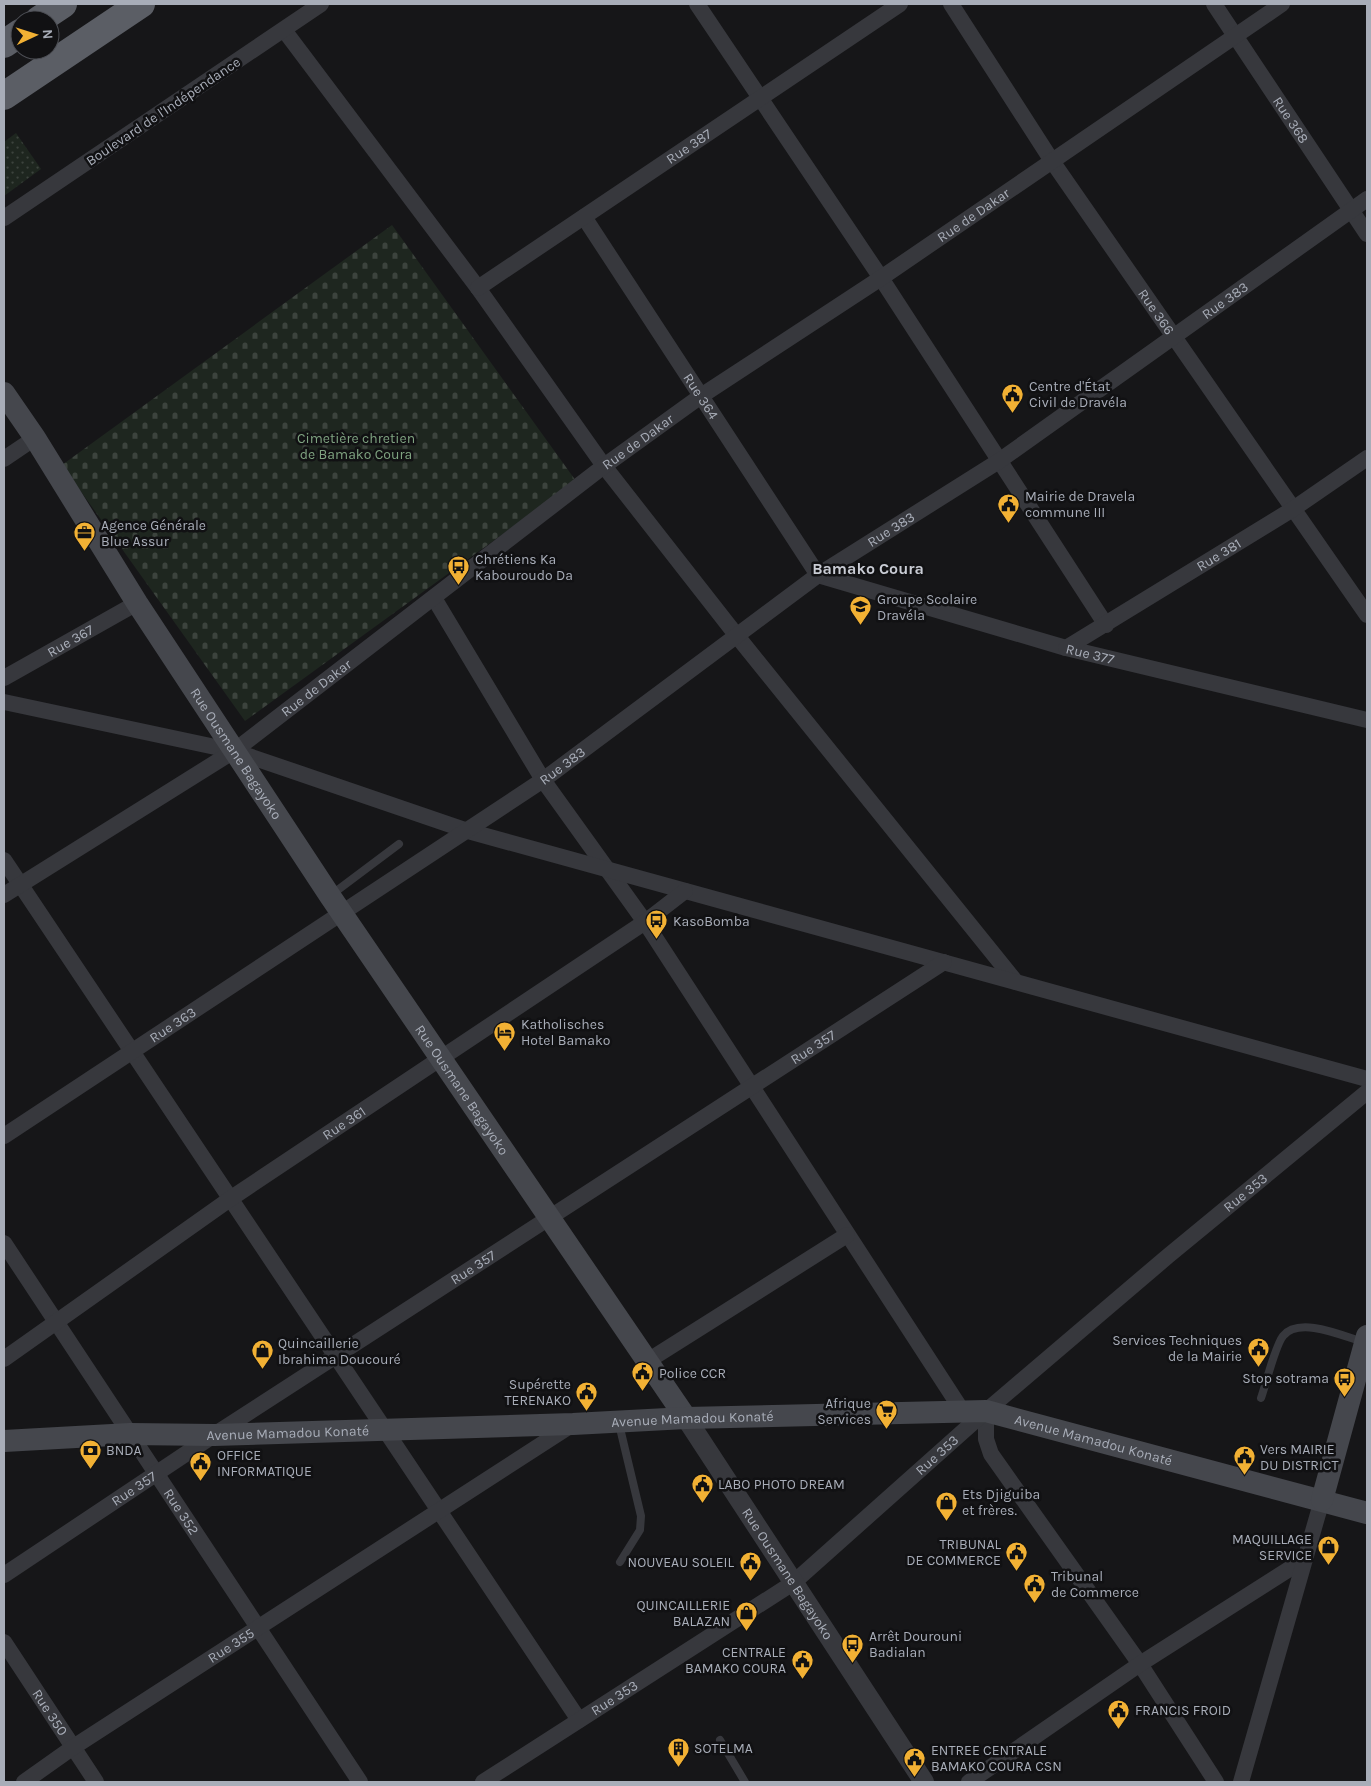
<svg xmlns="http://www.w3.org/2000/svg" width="1371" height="1786" font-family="Karla,sans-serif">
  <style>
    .cemetery { fill: url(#cemetery-stones) }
    .park { fill: url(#park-dots) }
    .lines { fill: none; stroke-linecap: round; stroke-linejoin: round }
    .service { stroke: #37383d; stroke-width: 8 }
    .minor { stroke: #37383d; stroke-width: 16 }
    .tertiary { stroke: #37383d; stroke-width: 20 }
    .secondary { stroke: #45474d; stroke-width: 22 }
    .trunk { stroke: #5b5e65; stroke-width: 28 }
    .labels { text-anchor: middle; stroke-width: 5; stroke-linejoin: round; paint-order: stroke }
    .street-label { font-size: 14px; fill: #a8adb8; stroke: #111113 }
    .poi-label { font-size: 14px; fill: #a8adb8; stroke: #111113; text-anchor: start }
    .park-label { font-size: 14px; fill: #7fa381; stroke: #111113 }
    .quarter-label { font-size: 16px; font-weight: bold; fill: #c9ccd4; stroke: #111113 }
  </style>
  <defs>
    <pattern id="cemetery-stones" width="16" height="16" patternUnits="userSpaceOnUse" patternTransform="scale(1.25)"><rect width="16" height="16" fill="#1e261f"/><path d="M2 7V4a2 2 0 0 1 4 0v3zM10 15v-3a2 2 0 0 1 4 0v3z" fill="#3c433d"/></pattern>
    <pattern id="park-dots" width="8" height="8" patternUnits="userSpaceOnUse" patternTransform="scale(1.25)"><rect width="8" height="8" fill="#1e261f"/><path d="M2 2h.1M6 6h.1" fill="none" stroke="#3c433d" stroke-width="1.8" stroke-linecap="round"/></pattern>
  </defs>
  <rect width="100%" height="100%" fill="#161618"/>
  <path class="cemetery" d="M392,225L576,481L245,721L62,465Z"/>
  <path class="park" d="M16,133L41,169L4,196V142Z"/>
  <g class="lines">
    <g class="service">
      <path d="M331,895L399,844"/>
      <path d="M1261,1398C1266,1384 1275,1346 1283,1336C1299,1316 1343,1336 1363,1342"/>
      <path d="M619,1424L641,1516L640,1530L620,1562"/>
      <path d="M720,1740L745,1782"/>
    </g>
    <g class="minor">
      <path d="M697,4L881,278L1106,625"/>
      <path id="s1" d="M951,4L1052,161L1367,615"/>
      <path id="s2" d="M1214,4L1367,234"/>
      <path d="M284,30L478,288L604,466L737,636L1016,982"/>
      <path id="s3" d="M584,217L818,575L1066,648L1367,720"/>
      <path d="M4,218L321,4"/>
      <path id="s4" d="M478,288L900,4"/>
      <path d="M4,459L35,438"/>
      <path d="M434,598L543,780L645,922L963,1412"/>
      <path id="s5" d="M1066,648L1293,509L1367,458"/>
      <path id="s6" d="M4,678L137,603"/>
      <path d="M4,702L234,751L468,831L1367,1079"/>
      <path d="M4,860L579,1720"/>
      <path id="s7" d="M4,895L234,751L604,466L701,396L881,278L1282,4"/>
      <path id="s8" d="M4,1136L543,780L818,575L999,461L1367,199"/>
      <path id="s9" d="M4,1243L360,1782"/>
      <path id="s10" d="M4,1359L230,1199L645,922L685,891"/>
      <path d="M646,1362L847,1235"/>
      <path d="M986,1411V1439L991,1454L1140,1664L1216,1782"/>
      <path id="s11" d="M4,1575L214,1435L944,962"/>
      <path id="s12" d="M4,1642L96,1782"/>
      <path id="s13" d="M24,1782L72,1748L573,1424"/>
      <path id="s14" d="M483,1782L793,1583L986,1411L1168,1256L1367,1092"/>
      <path d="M969,1782L1140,1664L1305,1559"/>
      <path d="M1241,1782L1322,1500"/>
    </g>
    <path class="tertiary" id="s15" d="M686,1418L924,1782"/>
    <g class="secondary">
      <path id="s16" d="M4,393L35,438L137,603L330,896L686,1418"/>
      <path id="s17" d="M4,1441L130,1434L214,1435L573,1424L686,1418L986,1411L1367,1513"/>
      <path d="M1322,1500L1367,1336"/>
    </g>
    <g class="trunk">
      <path d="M39,20L63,4"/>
      <path d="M4,44L20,33"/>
      <path d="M4,96L141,4"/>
    </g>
  </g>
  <defs>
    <symbol id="civic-pin" viewBox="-11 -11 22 30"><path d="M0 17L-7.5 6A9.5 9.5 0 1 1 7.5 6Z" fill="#f2b134" stroke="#111113"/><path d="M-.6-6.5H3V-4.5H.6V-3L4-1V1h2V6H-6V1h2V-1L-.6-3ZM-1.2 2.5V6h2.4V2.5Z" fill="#111"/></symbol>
    <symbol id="office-pin" viewBox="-11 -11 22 30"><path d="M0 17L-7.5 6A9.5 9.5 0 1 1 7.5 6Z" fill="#f2b134" stroke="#111113"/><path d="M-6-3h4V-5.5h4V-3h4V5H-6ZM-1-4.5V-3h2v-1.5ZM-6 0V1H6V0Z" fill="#111"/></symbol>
    <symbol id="bus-pin" viewBox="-11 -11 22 30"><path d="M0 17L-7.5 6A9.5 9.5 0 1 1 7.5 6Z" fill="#f2b134" stroke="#111113"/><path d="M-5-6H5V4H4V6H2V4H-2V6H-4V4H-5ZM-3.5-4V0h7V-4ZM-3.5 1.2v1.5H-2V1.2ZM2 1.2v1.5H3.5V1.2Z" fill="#111"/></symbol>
    <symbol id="school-pin" viewBox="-11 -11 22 30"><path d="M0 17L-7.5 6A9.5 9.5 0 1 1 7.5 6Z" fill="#f2b134" stroke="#111113"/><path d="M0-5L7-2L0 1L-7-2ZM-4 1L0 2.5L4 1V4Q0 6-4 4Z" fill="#111"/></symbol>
    <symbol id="hotel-pin" viewBox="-11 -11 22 30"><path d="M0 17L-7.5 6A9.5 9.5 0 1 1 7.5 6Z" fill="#f2b134" stroke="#111113"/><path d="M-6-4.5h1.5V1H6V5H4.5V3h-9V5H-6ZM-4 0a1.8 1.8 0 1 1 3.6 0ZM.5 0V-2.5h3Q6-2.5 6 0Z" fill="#111"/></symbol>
    <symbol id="shop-pin" viewBox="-11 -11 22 30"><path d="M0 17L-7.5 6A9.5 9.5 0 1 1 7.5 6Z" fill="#f2b134" stroke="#111113"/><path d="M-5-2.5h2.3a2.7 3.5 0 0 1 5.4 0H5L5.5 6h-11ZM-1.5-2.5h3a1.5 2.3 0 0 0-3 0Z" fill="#111"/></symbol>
    <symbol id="supermarket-pin" viewBox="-11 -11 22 30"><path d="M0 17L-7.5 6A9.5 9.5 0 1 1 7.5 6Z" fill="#f2b134" stroke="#111113"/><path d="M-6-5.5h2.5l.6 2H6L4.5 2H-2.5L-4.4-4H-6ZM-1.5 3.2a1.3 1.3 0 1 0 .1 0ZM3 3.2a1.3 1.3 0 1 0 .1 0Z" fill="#111"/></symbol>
    <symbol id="bank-pin" viewBox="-11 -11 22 30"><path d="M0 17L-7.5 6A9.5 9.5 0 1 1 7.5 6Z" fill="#f2b134" stroke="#111113"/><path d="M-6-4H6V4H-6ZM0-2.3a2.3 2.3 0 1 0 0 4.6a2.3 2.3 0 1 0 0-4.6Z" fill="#111"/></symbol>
    <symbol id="building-pin" viewBox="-11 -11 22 30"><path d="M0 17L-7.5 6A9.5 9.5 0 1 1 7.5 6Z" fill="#f2b134" stroke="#111113"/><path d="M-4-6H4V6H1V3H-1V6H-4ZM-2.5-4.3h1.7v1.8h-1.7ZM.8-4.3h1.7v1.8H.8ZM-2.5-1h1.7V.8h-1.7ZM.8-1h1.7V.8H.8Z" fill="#111"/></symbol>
  </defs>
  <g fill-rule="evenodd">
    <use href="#civic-pin" x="1000" y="382" width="25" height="34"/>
    <use href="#civic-pin" x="996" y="492" width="25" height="34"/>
    <use href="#office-pin" x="72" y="520" width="25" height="34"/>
    <use href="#bus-pin" x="446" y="554" width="25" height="34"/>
    <use href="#school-pin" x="848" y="594" width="25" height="34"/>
    <use href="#bus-pin" x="644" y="908" width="25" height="34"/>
    <use href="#hotel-pin" x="492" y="1020" width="25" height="34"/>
    <use href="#civic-pin" x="1246" y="1336" width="25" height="34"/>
    <use href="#shop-pin" x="250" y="1338" width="25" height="34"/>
    <use href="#civic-pin" x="630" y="1360" width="25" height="34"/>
    <use href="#bus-pin" x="1332" y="1366" width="25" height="34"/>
    <use href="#civic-pin" x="574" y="1380" width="25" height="34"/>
    <use href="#supermarket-pin" x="874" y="1398" width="25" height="34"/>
    <use href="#bank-pin" x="78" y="1438" width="25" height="34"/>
    <use href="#civic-pin" x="1232" y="1444" width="25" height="34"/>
    <use href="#civic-pin" x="188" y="1450" width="25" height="34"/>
    <use href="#civic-pin" x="690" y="1472" width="25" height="34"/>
    <use href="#shop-pin" x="934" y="1490" width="25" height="34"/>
    <use href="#shop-pin" x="1316" y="1534" width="25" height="34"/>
    <use href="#civic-pin" x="1004" y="1540" width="25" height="34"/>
    <use href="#civic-pin" x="738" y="1550" width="25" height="34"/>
    <use href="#civic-pin" x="1022" y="1572" width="25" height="34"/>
    <use href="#shop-pin" x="734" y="1600" width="25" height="34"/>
    <use href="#bus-pin" x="840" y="1632" width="25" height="34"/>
    <use href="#civic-pin" x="790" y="1648" width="25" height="34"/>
    <use href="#civic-pin" x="1106" y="1698" width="25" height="34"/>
    <use href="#building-pin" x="666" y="1736" width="25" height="34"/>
    <use href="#civic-pin" x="902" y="1746" width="25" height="34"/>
  </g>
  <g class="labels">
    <g class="street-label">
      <text transform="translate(163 111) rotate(-34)" y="5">Boulevard de l'Indépendance</text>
      <text dy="5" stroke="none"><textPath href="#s2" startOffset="139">Rue 368</textPath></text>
      <text dy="5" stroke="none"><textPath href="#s4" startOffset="254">Rue 387</textPath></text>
      <text dy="5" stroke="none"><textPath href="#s7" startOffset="1185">Rue de Dakar</textPath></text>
      <text dy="5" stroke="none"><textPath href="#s8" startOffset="1480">Rue 383</textPath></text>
      <text dy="5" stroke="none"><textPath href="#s1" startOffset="370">Rue 366</textPath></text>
      <text dy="5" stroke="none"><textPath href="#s3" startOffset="214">Rue 364</textPath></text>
      <text dy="5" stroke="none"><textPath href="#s7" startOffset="780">Rue de Dakar</textPath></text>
      <text dy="5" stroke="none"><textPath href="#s8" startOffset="1075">Rue 383</textPath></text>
      <text dy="5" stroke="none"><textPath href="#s5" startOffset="179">Rue 381</textPath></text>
      <text dy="5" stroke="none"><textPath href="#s6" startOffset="76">Rue 367</textPath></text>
      <text dy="5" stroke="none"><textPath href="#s3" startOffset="711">Rue 377</textPath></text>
      <text dy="5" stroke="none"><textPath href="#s7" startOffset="375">Rue de Dakar</textPath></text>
      <text dy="5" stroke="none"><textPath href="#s16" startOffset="429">Rue Ousmane Bagayoko</textPath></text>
      <text dy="5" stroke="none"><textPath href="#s8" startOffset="670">Rue 383</textPath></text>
      <text dy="5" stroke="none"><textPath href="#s8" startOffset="202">Rue 363</textPath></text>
      <text dy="5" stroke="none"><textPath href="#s11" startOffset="966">Rue 357</textPath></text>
      <text dy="5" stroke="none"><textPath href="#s16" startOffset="834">Rue Ousmane Bagayoko</textPath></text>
      <text dy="5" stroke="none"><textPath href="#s10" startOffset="414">Rue 361</textPath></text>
      <text dy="5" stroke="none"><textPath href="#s14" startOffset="966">Rue 353</textPath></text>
      <text dy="5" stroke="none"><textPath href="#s11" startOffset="561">Rue 357</textPath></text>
      <text dy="5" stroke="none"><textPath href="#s17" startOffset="689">Avenue Mamadou Konaté</textPath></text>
      <text dy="5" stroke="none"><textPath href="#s17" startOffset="284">Avenue Mamadou Konaté</textPath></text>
      <text dy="5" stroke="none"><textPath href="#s17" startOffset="1094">Avenue Mamadou Konaté</textPath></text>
      <text dy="5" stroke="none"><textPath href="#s14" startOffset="561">Rue 353</textPath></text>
      <text dy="5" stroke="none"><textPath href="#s11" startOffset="156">Rue 357</textPath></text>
      <text dy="5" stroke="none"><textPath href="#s9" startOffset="322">Rue 352</textPath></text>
      <text dy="5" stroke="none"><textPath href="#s15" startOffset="186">Rue Ousmane Bagayoko</textPath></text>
      <text dy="5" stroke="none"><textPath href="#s13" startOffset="248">Rue 355</textPath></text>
      <text dy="5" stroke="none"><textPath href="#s14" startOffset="156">Rue 353</textPath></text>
      <text dy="5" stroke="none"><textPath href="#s12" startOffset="84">Rue 350</textPath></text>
    </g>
    <g class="poi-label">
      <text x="1029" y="391">Centre d'État<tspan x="1029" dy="16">Civil de Dravéla</tspan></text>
      <text x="1025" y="501">Mairie de Dravela<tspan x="1025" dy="16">commune III</tspan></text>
      <text x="101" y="530">Agence Générale<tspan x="101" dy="16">Blue Assur</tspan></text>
      <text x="475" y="564">Chrétiens Ka<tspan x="475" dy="16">Kabouroudo Da</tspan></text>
      <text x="877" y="604">Groupe Scolaire<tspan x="877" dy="16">Dravéla</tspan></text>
      <text x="673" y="926">KasoBomba</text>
      <text x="521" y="1029">Katholisches<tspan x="521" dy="16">Hotel Bamako</tspan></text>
      <text x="1242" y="1345" text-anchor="end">Services Techniques<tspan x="1242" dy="16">de la Mairie</tspan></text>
      <text x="278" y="1348">Quincaillerie<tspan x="278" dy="16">Ibrahima Doucouré</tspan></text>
      <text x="659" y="1378">Police CCR</text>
      <text x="1329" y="1383" text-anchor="end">Stop sotrama</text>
      <text x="571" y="1389" text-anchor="end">Supérette<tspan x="571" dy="16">TERENAKO</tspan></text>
      <text x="871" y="1408" text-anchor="end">Afrique<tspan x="871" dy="16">Services</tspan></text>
      <text x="1260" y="1454">Vers MAIRIE<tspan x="1260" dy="16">DU DISTRICT</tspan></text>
      <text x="106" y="1455">BNDA</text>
      <text x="217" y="1460">OFFICE<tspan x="217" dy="16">INFORMATIQUE</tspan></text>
      <text x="718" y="1489">LABO PHOTO DREAM</text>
      <text x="962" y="1499">Ets Djiguiba<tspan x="962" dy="16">et frères.</tspan></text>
      <text x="1312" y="1544" text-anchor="end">MAQUILLAGE<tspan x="1312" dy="16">SERVICE</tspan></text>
      <text x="1001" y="1549" text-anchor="end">TRIBUNAL<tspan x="1001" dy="16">DE COMMERCE</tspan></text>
      <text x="734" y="1567" text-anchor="end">NOUVEAU SOLEIL</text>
      <text x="1051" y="1581">Tribunal<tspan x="1051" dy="16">de Commerce</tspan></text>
      <text x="730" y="1610" text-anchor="end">QUINCAILLERIE<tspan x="730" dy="16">BALAZAN</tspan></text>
      <text x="869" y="1641">Arrêt Dourouni<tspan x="869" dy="16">Badialan</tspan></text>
      <text x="786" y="1657" text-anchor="end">CENTRALE<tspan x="786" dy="16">BAMAKO COURA</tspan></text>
      <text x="1135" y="1715">FRANCIS FROID</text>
      <text x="694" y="1753">SOTELMA</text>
      <text x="931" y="1755">ENTREE CENTRALE<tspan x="931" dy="16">BAMAKO COURA CSN</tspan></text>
    </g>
    <g class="park-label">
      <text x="356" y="443">Cimetière chretien<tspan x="356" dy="16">de Bamako Coura</tspan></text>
    </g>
    <g class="quarter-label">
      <text x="868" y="574">Bamako Coura</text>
    </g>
  </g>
  <rect width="1371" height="1786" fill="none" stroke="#a8adb8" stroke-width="10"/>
  <g transform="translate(35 35) rotate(86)"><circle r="24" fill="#111113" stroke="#4d4f55"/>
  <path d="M0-4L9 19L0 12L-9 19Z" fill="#f2b134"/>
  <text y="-8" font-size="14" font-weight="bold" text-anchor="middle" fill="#a8adb8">N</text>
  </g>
</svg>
